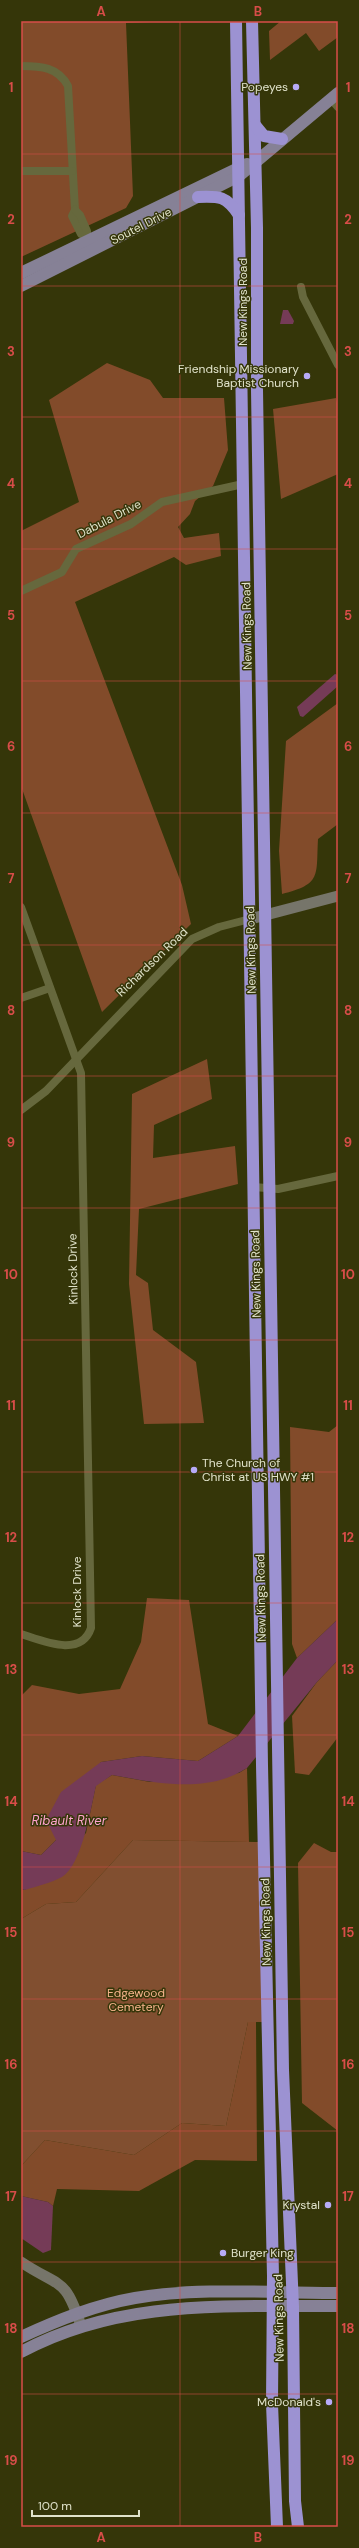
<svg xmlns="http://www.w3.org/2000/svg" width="359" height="2548" font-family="'DM Sans',sans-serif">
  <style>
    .green { fill: #814f30 }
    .forest { fill: #824b2a }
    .water { fill: #753b57 }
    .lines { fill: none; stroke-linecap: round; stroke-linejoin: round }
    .street { stroke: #66683d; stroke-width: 8 }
    .secondary { stroke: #76756a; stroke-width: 11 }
    .primary { stroke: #868196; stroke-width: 12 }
    .highway { stroke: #9c92d2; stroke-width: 12 }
    .grid { fill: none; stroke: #d84d49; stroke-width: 1; stroke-opacity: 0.55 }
    .poi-dot { fill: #b7abf8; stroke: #353609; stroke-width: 1.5 }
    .labels { text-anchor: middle; stroke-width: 3; stroke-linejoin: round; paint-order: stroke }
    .poi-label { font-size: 12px; fill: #e1e3cb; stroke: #353609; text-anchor: end }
    .street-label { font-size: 12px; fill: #e1e3cb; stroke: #353609 }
    .park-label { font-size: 12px; fill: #f6b38c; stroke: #353609 }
    .water-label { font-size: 13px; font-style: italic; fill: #fea3cd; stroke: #353609 }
    .neatline { fill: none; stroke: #d84d49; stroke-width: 1.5 }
    .grid-label { font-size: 13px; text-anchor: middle; font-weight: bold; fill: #d84d49 }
  </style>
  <rect width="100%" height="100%" fill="#353609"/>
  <path class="green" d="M133,1840L260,1842L262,2022H248L226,2126L182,2123L134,2155L45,2140L21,2166V1919L46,1904L76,1902Z"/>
  <g class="forest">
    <path d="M21,21H176L126,23L133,196L126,208L21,257Z"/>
    <path d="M281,21H338V37L319,51L306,33L270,60L269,31Z"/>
    <path d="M107,363L150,380L163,398H224L228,450L213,486L195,501L190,514L178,527L184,538L219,533L221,556L186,565L174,557L75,602L182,885L191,924L102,1012L21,786V531L79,502L49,400Z"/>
    <path d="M336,398L338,408V474L281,499L273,409Z"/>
    <path d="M338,703V824L318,839C316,876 322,884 282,894L279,851L286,741Z"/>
    <path d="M207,1059L212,1099L154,1125L153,1158L235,1146L238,1184L139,1209L136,1275L148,1283L153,1330L196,1362L204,1423L144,1424L129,1284L132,1094Z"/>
    <path d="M338,1425V1619L297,1658L292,1644L290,1427L329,1432Z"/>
    <path d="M147,1598L189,1600L208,1724L238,1736L198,1761L142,1756L101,1762L56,1840L41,1855L21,1851V1696L32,1685L79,1694L120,1689L141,1642Z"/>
    <path d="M338,1660V1737L309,1775L295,1773L292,1716L317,1682Z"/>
    <path d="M247,1768L249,1842L133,1840L76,1902L46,1904L21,1919V1889L25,1890L86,1833L96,1785L112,1775L150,1782L239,1773Z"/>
    <path d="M314,1843L331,1852H338V2131L302,2103L298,1863Z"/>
    <path d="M248,2022H256L257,2161L195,2160L139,2191L57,2189L53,2206L48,2202L21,2196V2166L45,2140L134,2155L182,2123L226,2126Z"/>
  </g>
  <g class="water">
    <path d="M283,310H288L294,321L293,324H280Z"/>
    <path d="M335,674L338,675V686L303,717L300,716L297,707Z"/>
    <path d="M338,1619V1660L317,1682L247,1768C208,1794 156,1783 112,1775L96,1786C91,1807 82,1865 62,1877C51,1883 37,1886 25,1890L21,1889V1851L41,1855L56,1840L46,1820L61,1792L101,1762L142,1756L198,1761L238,1736L297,1658Z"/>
    <path d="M21,2196L48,2202L53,2206L51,2250L43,2253L21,2238Z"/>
  </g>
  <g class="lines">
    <g class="street">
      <path d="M21,66C41,66 58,67 68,86L75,210L72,216L81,234L86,236"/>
      <path d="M331,99L338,107"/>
      <path d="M21,171H72"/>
      <path d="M75,210L80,215L87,231V240"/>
      <path d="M301,287L303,297L338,365"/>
      <path d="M21,591L62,572L76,549L131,524L162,502L243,484"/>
      <path d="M21,907L81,1073L91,1628C81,1658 43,1641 21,1634"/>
      <path d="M21,998L50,988"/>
      <path d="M21,1110L46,1091L192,939L219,927L250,919"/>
      <path d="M254,1187L278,1189L338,1176"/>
    </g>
    <g class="secondary">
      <path d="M250,919L338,896"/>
      <path d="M21,2262C60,2288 65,2276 81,2326"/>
    </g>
    <g class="primary">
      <path d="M21,273L247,164"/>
      <path d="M21,286L239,176L338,93"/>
      <path d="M21,2337C58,2320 95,2305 135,2298C198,2287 274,2293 338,2293"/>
      <path d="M21,2352C121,2298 229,2307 338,2306"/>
    </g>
    <g class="highway">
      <path d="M236,21L262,1765L273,2276L272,2404L277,2527"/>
      <path d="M252,21L257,228V390L283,2070L293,2307L295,2501L298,2527"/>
      <path d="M255,125L264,136L282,139"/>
      <path d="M198,197C220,196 226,196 239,215"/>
    </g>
  </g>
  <path class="grid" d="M180,21V2527M21,154H338M21,286H338M21,417H338M21,549H338M21,681H338M21,813H338M21,945H338M21,1076H338M21,1208H338M21,1340H338M21,1472H338M21,1603H338M21,1735H338M21,1867H338M21,1999H338M21,2131H338M21,2262H338M21,2394H338"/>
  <g class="poi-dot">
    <circle cx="296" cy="87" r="4"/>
    <circle cx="307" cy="376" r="4"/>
    <circle cx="194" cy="1470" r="4"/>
    <circle cx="328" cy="2205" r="4"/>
    <circle cx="223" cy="2253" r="4"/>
    <circle cx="329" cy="2402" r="4"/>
  </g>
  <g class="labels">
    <g class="poi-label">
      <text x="288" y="91">Popeyes</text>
      <text x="299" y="373">Friendship Missionary<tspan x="299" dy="14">Baptist Church</tspan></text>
      <text x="202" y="1467" text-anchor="start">The Church of<tspan x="202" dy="14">Christ at US HWY #1</tspan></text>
      <text x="320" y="2209">Krystal</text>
      <text x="231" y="2257" text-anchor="start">Burger King</text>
      <text x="321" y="2406">McDonald's</text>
    </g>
    <g class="street-label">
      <text transform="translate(141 226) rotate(-27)" y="4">Soutel Drive</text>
      <text transform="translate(243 302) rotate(-90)" y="4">New Kings Road</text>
      <text transform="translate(109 519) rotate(-27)" y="4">Dabula Drive</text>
      <text transform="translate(247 626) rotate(-91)" y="4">New Kings Road</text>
      <text transform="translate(251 950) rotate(-91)" y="4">New Kings Road</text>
      <text transform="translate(152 962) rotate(-44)" y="4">Richardson Road</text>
      <text transform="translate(73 1269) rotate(-91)" y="4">Kinlock Drive</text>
      <text transform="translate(256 1274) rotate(-91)" y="4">New Kings Road</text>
      <text transform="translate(77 1592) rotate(-90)" y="4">Kinlock Drive</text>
      <text transform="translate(261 1598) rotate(-91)" y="4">New Kings Road</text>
      <text transform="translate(266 1922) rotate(-91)" y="4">New Kings Road</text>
      <text transform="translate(279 2318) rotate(-91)" y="4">New Kings Road</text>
    </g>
    <g class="park-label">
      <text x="136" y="1997">Edgewood<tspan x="136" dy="14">Cemetery</tspan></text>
    </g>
    <g class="water-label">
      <text x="69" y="1825">Ribault River</text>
    </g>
  </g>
  <rect width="359" height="2548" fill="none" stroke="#353609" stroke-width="44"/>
  <path d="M32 2510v6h107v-6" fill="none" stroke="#e1e3cb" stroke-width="2"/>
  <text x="38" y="2510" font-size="12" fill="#e1e3cb" stroke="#353609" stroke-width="3" paint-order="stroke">100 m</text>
  <rect x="22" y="22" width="315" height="2504" class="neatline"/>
  <g class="grid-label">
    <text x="101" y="16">A</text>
    <text x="258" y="16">B</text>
    <text x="11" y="92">1</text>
    <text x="348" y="92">1</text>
    <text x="11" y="224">2</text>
    <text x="348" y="224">2</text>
    <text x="11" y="356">3</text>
    <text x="348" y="356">3</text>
    <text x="11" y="488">4</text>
    <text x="348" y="488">4</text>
    <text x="11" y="620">5</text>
    <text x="348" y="620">5</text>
    <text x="11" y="751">6</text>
    <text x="348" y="751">6</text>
    <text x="11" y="883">7</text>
    <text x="348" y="883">7</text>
    <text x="11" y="1015">8</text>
    <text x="348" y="1015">8</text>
    <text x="11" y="1147">9</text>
    <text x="348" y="1147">9</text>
    <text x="11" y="1279">10</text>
    <text x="348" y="1279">10</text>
    <text x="11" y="1410">11</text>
    <text x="348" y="1410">11</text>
    <text x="11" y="1542">12</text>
    <text x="348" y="1542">12</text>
    <text x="11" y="1674">13</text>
    <text x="348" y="1674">13</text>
    <text x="11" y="1806">14</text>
    <text x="348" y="1806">14</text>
    <text x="11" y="1937">15</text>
    <text x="348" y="1937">15</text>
    <text x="11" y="2069">16</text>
    <text x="348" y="2069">16</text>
    <text x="11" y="2201">17</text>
    <text x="348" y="2201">17</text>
    <text x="11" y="2333">18</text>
    <text x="348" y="2333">18</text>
    <text x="11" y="2465">19</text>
    <text x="348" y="2465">19</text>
    <text x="101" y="2542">A</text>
    <text x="258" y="2542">B</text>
  </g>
</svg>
